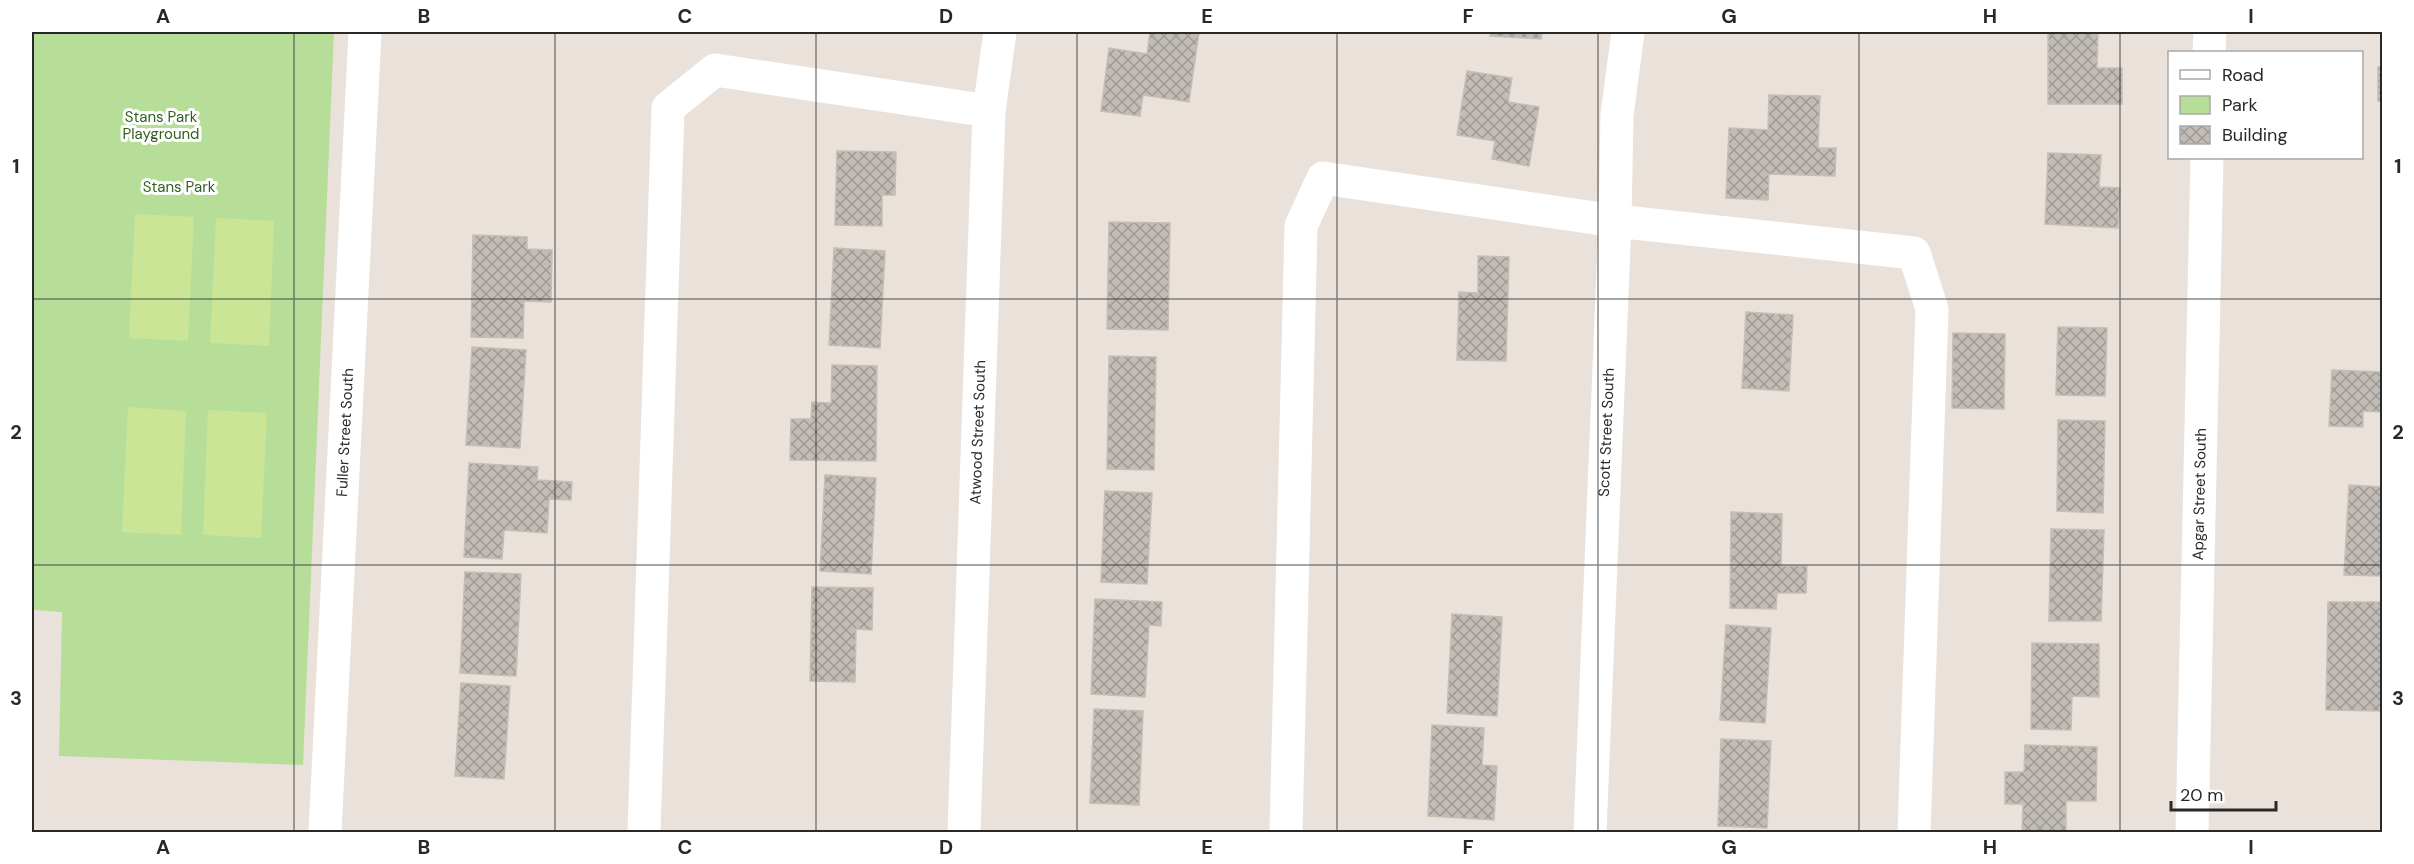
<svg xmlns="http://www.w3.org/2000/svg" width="2414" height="864" font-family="'DM Sans',sans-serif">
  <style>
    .park { fill: #b6de99 }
    .pitch { fill: #cae595 }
    .building { fill: url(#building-cross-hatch); stroke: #c5beb4; stroke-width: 1.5 }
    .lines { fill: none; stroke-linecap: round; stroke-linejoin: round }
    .minor { stroke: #fff; stroke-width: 33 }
    .grid { fill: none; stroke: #282828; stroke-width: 1.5; stroke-opacity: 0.55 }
    .labels { text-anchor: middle; stroke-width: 6; stroke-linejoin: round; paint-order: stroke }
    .park-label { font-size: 15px; fill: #30611d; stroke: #fff }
    .street-label { font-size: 15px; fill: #282828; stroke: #fff }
    .neatline { fill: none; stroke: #282828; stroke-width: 2 }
    .grid-label { font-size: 20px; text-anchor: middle; font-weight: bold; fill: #282828 }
  </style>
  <defs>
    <pattern id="building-cross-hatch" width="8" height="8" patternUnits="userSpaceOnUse" patternTransform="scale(1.5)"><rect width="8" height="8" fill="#c2bcb7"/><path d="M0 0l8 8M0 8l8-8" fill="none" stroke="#9e9995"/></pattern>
  </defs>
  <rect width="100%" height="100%" fill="#eae2da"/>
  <path class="park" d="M32,32H334L303,765L59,756L62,612L32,610Z"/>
  <g class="pitch">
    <path d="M135,214L194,217L188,341L129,338Z"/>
    <path d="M216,218L274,221L269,346L210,343Z"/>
    <path d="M128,407L186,411L181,535L122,532Z"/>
    <path d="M208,410L267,413L261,538L203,535Z"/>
  </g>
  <g class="building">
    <path d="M1150,32H1199L1189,102L1143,95L1140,116L1101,111L1109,48L1147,54Z"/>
    <path d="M1491,32H1542L1541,39L1490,36Z"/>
    <path d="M2048,32H2098L2097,68H2122V104H2048Z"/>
    <rect x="2378" y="67" width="4" height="34"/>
    <path d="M1467,71L1512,78L1508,102L1539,107L1529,166L1492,159L1495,141L1457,135Z"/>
    <path d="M1769,95L1820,96L1818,148H1836L1835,176L1769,174L1768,200L1726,198L1729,128L1768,130Z"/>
    <path d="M837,151L896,152L895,195H882V226L835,225Z"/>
    <path d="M2048,153L2101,155L2099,187L2120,188L2118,228L2045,224Z"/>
    <path d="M1109,222L1170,223L1168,330L1107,329Z"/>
    <path d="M473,235L527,237V249L552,250L551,302L524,301L523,338L471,337Z"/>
    <path d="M834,248L885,251L880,348L829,345Z"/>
    <path d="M1478,256L1509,257L1506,361L1457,360L1459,292L1478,293Z"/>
    <path d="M1746,312L1793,315L1789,391L1742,388Z"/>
    <path d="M2058,327L2107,328L2105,396L2056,395Z"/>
    <path d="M1953,333L2005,334L2004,409L1952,408Z"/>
    <path d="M472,347L526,350L520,448L466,445Z"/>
    <path d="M1109,356L1156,357L1154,470L1107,469Z"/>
    <path d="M832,365L877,366L876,461L790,460L791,419H811L812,402L831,403Z"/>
    <path d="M2332,370L2382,372V412L2363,411V427L2329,426Z"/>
    <path d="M2058,420L2105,421L2103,513L2057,511Z"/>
    <path d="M469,463L538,467L537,480L572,482L571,500L549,499L547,533L504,530L502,559L464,557Z"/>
    <path d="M825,475L876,478L871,574L820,571Z"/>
    <path d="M2349,485L2382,487V576L2344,575Z"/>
    <path d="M1105,491L1152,493L1147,584L1101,582Z"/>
    <path d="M1731,512L1782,514L1781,566H1807L1806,593H1777L1776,609L1730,608Z"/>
    <path d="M2051,529L2104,530L2101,621H2049Z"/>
    <path d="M465,572L521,574L516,676L460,673Z"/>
    <path d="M812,587L873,588L872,630L856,629L855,682L810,681Z"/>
    <path d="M1095,599L1162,602L1161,626L1149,625L1145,697L1091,694Z"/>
    <path d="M2328,602H2382V711L2326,710Z"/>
    <path d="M1452,614L1502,617L1497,716L1447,713Z"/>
    <path d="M1726,625L1771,628L1765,723L1720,720Z"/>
    <path d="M2032,643L2099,644V697L2072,696L2071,730L2031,729Z"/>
    <path d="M461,683L510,686L504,779L455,776Z"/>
    <path d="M1094,709L1143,711L1139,805L1090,803Z"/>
    <path d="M1432,725L1484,728L1482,765L1497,766L1494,820L1428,816Z"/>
    <path d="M1721,739L1771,741L1767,828L1718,826Z"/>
    <path d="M2025,745L2097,747L2096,801H2066V832H2022L2023,804H2005V772H2024Z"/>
  </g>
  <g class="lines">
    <g class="minor">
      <path d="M2209,52L2210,32"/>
      <path id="s1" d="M325,832L365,32"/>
      <path d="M644,832L668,108L715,70L989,111"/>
      <path id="s2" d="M964,832L989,111L1000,32"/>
      <path d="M1286,832L1301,226L1323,178L1615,221L1914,253L1932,309L1914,832"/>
      <path id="s3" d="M1590,832L1615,221L1617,115L1628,32"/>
      <path id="s4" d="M2192,832L2207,158"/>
    </g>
  </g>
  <path class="grid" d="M294,32V832M555,32V832M816,32V832M1077,32V832M1337,32V832M1598,32V832M1859,32V832M2120,32V832M32,299H2382M32,565H2382"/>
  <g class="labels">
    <g class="park-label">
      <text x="161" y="122">Stans Park<tspan x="161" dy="17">Playground</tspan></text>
      <text x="179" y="192">Stans Park</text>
    </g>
    <g class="street-label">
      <text dy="5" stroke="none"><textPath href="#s1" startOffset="400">Fuller Street South</textPath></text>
      <text dy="5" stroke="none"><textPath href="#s2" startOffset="400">Atwood Street South</textPath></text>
      <text dy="5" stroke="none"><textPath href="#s3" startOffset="400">Scott Street South</textPath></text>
      <text dy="5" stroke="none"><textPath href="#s4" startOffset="338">Apgar Street South</textPath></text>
    </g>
  </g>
  <rect width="2414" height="864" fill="none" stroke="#ffffff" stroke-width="66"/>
  <rect x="2168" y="51" width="195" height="108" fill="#ffffff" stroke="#a9a9a9" stroke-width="1.5"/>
  <rect x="2180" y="70" width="30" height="9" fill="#ffffff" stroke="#a9a9a9" stroke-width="1.5"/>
  <text x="2222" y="81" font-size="18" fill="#282828">Road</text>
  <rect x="2180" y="96" width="30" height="18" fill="#b6de99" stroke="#a9a9a9" stroke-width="1.5"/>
  <text x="2222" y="111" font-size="18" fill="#282828">Park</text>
  <rect x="2180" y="126" width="30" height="18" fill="url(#building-cross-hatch)" stroke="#a9a9a9" stroke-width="1.5"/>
  <text x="2222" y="141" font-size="18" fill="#282828">Building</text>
  <path d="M2171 801v9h105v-9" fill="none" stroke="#282828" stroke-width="3"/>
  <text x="2180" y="801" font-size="18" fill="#282828" stroke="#ffffff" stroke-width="4.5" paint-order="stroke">20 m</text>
  <rect x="33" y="33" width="2348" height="798" class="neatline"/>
  <g class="grid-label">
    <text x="163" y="23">A</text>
    <text x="424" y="23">B</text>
    <text x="685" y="23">C</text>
    <text x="946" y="23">D</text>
    <text x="1207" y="23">E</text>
    <text x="1468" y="23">F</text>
    <text x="1729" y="23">G</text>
    <text x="1990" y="23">H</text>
    <text x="2251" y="23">I</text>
    <text x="16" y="173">1</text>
    <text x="2398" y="173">1</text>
    <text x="16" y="439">2</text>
    <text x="2398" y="439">2</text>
    <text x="16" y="705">3</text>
    <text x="2398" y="705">3</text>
    <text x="163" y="854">A</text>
    <text x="424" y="854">B</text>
    <text x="685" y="854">C</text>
    <text x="946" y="854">D</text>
    <text x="1207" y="854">E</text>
    <text x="1468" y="854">F</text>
    <text x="1729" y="854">G</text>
    <text x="1990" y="854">H</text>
    <text x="2251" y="854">I</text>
  </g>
</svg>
